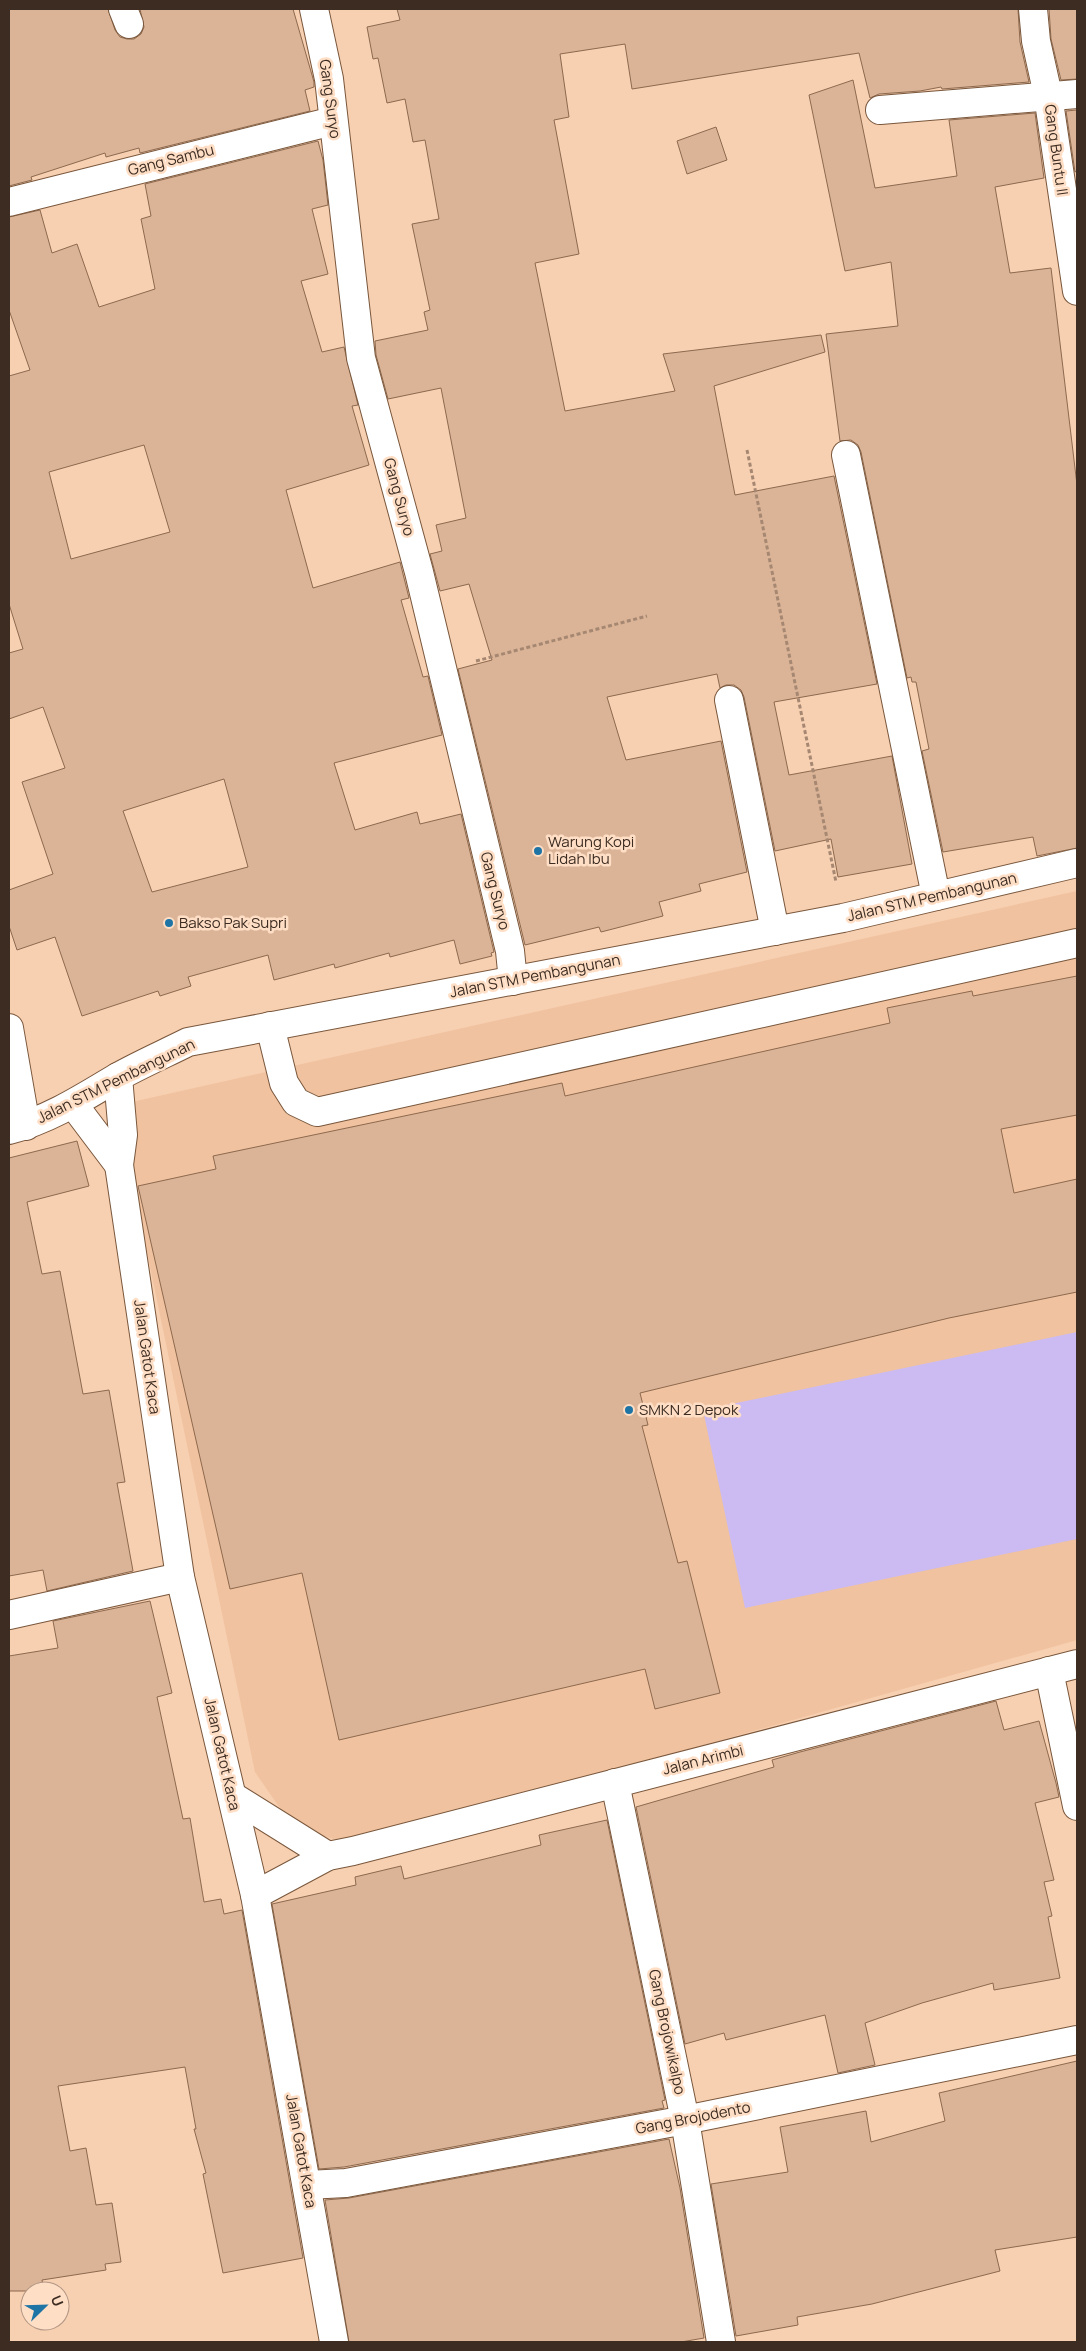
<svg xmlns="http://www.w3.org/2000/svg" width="1086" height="2351" font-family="Manrope,sans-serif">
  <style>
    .built { fill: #f0c29f }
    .green { fill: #cbbbf2 }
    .building { fill: #dbb497; stroke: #8d694e; fill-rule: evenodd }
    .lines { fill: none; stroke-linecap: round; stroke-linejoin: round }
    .minor-casing { stroke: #79573c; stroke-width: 30 }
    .path { stroke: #a68872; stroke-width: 3; stroke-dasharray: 4 2.5; stroke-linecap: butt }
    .minor { stroke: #fff; stroke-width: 28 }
    .poi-dot { fill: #1e75a5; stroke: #ffdec6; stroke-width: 2 }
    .labels { text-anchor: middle; stroke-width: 5; stroke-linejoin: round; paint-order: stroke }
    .street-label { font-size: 15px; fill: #3c2c21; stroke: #ffdec6 }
    .poi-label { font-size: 15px; fill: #3c2c21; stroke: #ffdec6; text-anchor: start }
  </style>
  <rect width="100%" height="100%" fill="#f7cfb1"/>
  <path class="built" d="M1077,891V1640L363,1841L334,1839L308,1831L282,1811L255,1772L132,1180V1102Z"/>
  <path class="green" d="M1077,1332V1539L745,1608L703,1410Z"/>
  <g class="building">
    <path d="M9,9H108L115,30L120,37L127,39H134L141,34L144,27L140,9H293L314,82V87L305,90L310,111L140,153L139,148L106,157L105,153L31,177L32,180L9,186Z"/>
    <path d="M397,9H1018L1020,42L1029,82L942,89L941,87L920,91L879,94L870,98L859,53L632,89L625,44L560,54L569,117L554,120L579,254L535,263L565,411L675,391L663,354L821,335L825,352L714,386L735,495L834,476L877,684L774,702L789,775L892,756L912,864L838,877L831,839L775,851L744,697L741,690L734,685H726L720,688L717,674L607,697L626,760L721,741L747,872L699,884L701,891L659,902L663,916L601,932L599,927L525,945L458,669L492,660L469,584L440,591L430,554L442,551L436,525L466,518L441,388L388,399L376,355L375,341L428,330L424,312L430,310L412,224L439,219L425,140L413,142L405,99L387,103L378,58L373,59L367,27L400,20Z"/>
    <path d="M1049,9H1077V79L1061,80L1051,39Z"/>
    <path d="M853,80L875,188L957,176L949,120L1035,113L1044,178L995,187L1010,273L1051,268L1077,485V848L1037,856L1033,837L943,852L922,751L929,749L916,682H912L911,677L907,678L861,452L858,445L851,440L840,441L826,334L898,326L891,262L845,271L809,95Z"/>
    <path d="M1077,110V171L1075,172L1066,111Z"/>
    <path d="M716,127L727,160L687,174L677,141Z"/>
    <path d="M318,141L323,160L328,205L312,209L328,274L301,281L322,352L344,347L358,405L352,406L369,465L286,490L313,588L400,562L409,598L401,600L423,677L428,676L442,735L334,763L355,830L417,812L420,824L461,814L494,952L491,953L492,956L460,964L454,940L390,957L389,953L335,968L334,964L274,980L268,955L188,977L191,986L160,996L158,991L82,1016L55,937L17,950L9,926V890L53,874L22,782L65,768L43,707L9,719V653L23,649L9,604V376L30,370L9,310V217L40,210L52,253L77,244L99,307L155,289L141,219L151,216L145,184ZM144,445L170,532L71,559L49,472ZM224,779L248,867L152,892L123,811Z"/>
    <path d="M1077,976V1115L1001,1129L1014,1193L1077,1179V1292L949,1318L640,1393L648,1425L642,1426L678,1563L687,1561L720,1693L655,1709L645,1669L339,1740L302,1573L230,1589L138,1186L216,1169L213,1156L562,1083L565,1096L890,1023L887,1008L972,991L973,996Z"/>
    <path d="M77,1141L89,1186L27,1202L42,1274L60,1271L83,1394L109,1390L125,1482L117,1483L133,1571L47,1591L43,1570L9,1576V1158Z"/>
    <path d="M150,1601L172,1693L157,1697L183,1819L190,1818L204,1902L221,1899L224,1914L242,1910L303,2258L223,2273L203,2174L206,2173L194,2129H196L185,2067L58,2086L70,2151L86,2148L96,2205L112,2203L121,2262L105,2264L106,2270L42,2280L44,2291H9V1656L58,1648L53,1621Z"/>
    <path d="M996,1701L1004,1730L1039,1721L1056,1783L1059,1797L1035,1803L1054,1880L1044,1882L1052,1916L1048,1917L1060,1978L994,1990L993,1983L922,2003L865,2023L875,2065L838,2073L825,2015L726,2040L724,2033L685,2044L636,1807L774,1767L772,1760L800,1752Z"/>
    <path d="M607,1820L665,2100L662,2101L664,2108L344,2167L319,2169L272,1904L356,1885L355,1877L401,1866L404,1879L541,1845L539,1835Z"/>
    <path d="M1077,2061V2237L995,2250L1000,2271L872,2304L797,2317L798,2325L736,2336L711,2184L788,2172L780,2127L866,2111L871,2142L945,2121L939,2093Z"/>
    <path d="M669,2139L680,2188L704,2338L681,2342H349L325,2200L349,2198Z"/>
  </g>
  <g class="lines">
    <defs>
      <g id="minor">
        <path d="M123,9L129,24"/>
        <path d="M314,9L329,79L361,358L419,572L510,951L513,981"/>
        <path d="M1033,9L1036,41L1048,95L1077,291"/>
        <path d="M880,110L1077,94"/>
        <path d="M9,202L333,121"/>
        <path d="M846,455L936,896"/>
        <path d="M729,700L775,931"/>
        <path d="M270,1026L284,1083L296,1102L317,1112L1077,943"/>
        <path d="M9,1028L26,1126"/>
        <path d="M118,1077L123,1135L119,1165L180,1577L255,1895L334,2342"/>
        <path d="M73,1104L119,1165"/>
        <path d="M9,1130C48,1120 81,1099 116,1078C139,1065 164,1054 188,1042L843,918L1077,863"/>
        <path d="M9,1615L180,1577"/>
        <path d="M1049,1671L1077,1806"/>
        <path d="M615,1783L685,2120L721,2342"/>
        <path d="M232,1796L328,1856"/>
        <path d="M255,1895L328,1856L353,1851L1077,1664"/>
        <path d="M307,2185L346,2183L685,2120L1077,2040"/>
      </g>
    </defs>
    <use href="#minor" class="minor-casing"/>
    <g class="path">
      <path d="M747,450L836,882"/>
      <path d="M476,661L647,616"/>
    </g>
    <use href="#minor" class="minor"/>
  </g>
  <g class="poi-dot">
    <circle cx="538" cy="851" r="5"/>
    <circle cx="169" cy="923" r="5"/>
    <circle cx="629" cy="1410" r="5"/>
  </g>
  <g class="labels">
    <g class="street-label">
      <text transform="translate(330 99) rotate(82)" y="5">Gang Suryo</text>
      <text transform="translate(1056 150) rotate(82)" y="5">Gang Buntu II</text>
      <text transform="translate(171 160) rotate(-14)" y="5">Gang Sambu</text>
      <text transform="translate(399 497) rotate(75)" y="5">Gang Suryo</text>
      <text transform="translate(495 891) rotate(76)" y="5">Gang Suryo</text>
      <text transform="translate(932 897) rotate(-13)" y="5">Jalan STM Pembangunan</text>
      <text transform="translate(535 976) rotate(-11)" y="5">Jalan STM Pembangunan</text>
      <text transform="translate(116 1081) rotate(-26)" y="5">Jalan STM Pembangunan</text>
      <text transform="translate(147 1357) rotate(82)" y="5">Jalan Gatot Kaca</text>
      <text transform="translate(222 1754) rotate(77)" y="5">Jalan Gatot Kaca</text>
      <text transform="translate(703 1760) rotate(-14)" y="5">Jalan Arimbi</text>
      <text transform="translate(667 2032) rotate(78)" y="5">Gang Brojowikalpo</text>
      <text transform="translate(693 2118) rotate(-11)" y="5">Gang Brojodento</text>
      <text transform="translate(301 2151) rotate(80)" y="5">Jalan Gatot Kaca</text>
    </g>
    <g class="poi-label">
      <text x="548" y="847">Warung Kopi<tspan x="548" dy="17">Lidah Ibu</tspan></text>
      <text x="179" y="928">Bakso Pak Supri</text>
      <text x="639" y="1415">SMKN 2 Depok</text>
    </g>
  </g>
  <rect width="1086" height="2351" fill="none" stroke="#3c2c21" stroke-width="20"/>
  <g transform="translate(45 2306) rotate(67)"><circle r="24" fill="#ffdec6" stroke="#b19784"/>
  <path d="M0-4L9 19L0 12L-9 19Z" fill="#1e75a5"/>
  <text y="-8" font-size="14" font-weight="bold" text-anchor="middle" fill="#3c2c21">U</text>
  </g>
</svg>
